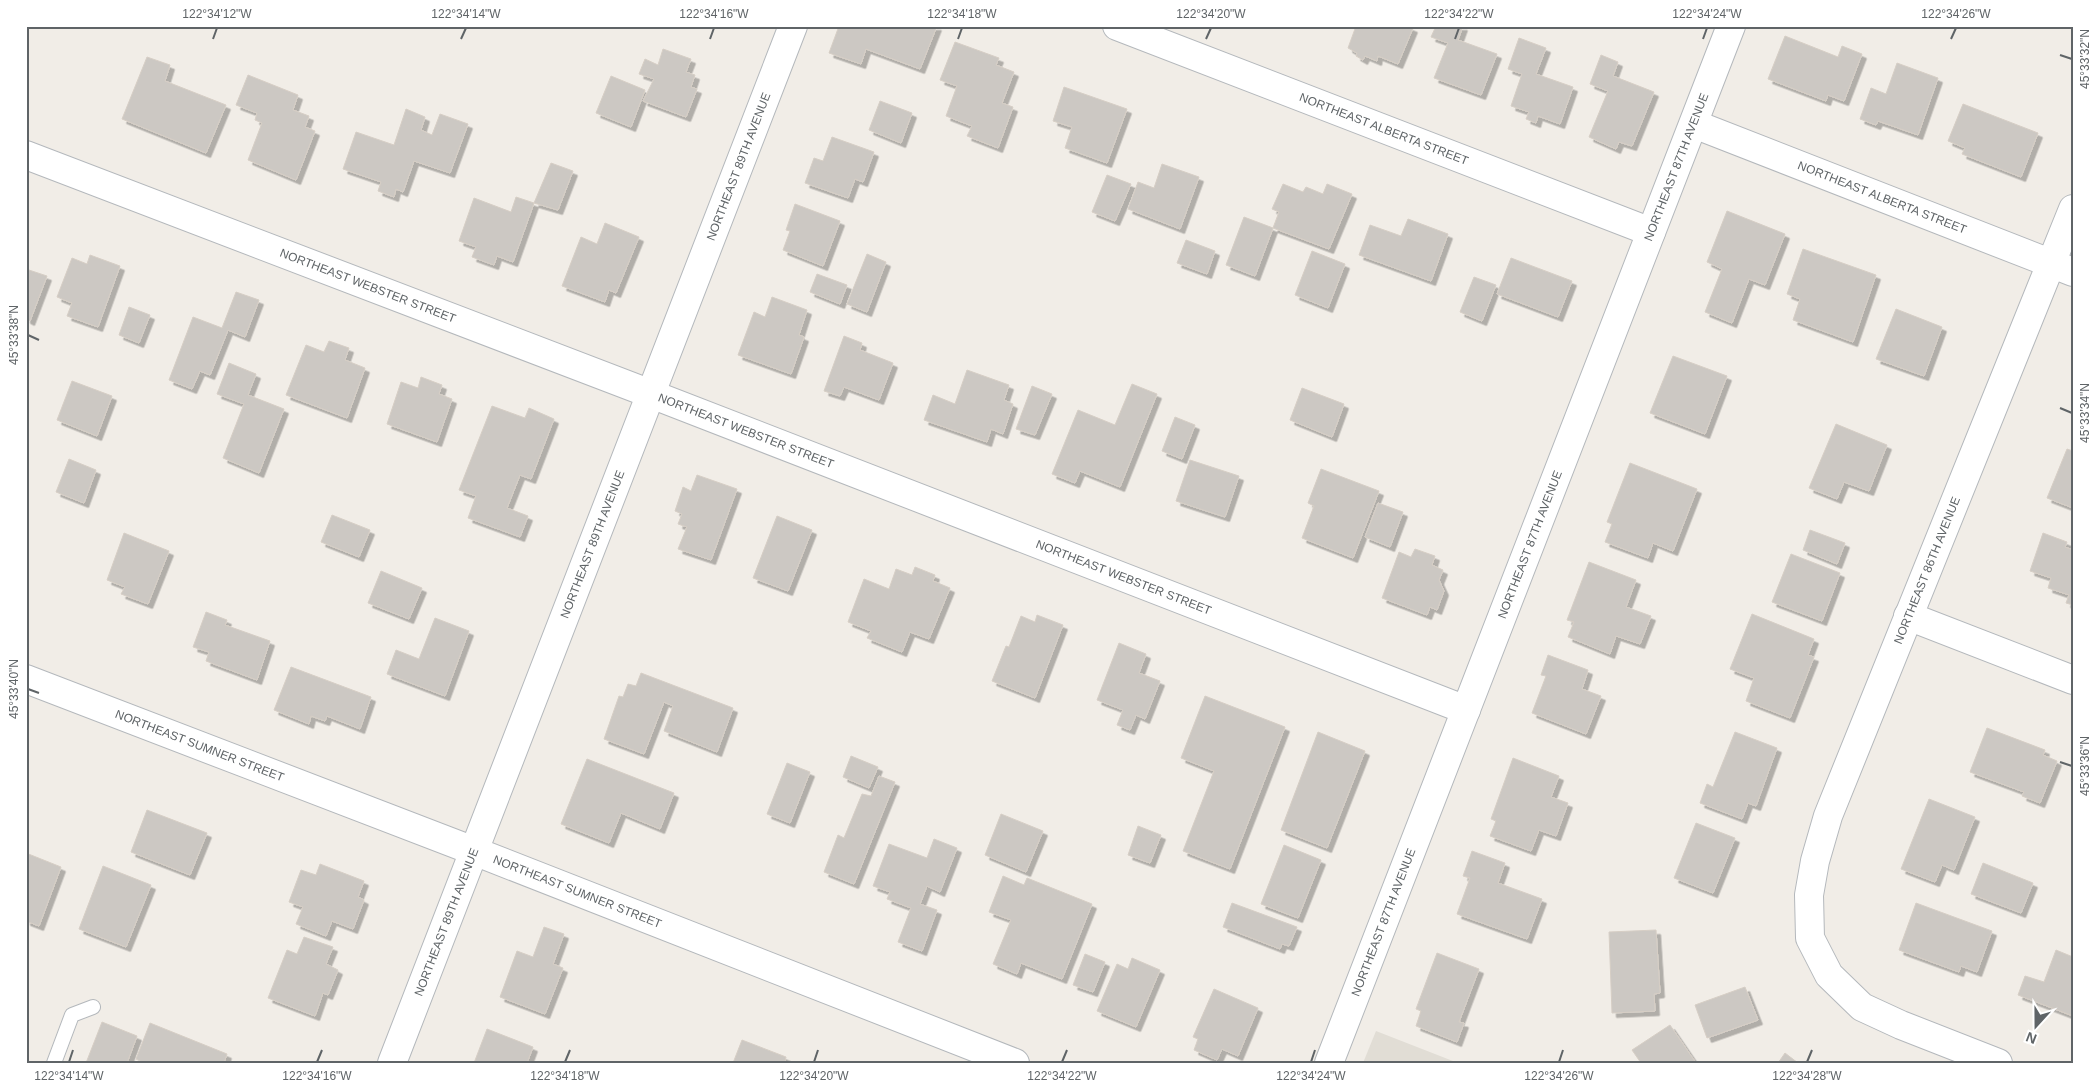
<svg xmlns="http://www.w3.org/2000/svg" width="2099" height="1089" font-family="Arial,sans-serif">
  <style>
    .education { fill: #e1ddd5 }
    .building { fill: #ccc8c3; stroke: #d6cec5; filter: url(#shadow) }
    .lines { fill: none; stroke-linecap: round; stroke-linejoin: round }
    .lane-casing { stroke: #b4b8bc; stroke-width: 16 }
    .street-casing { stroke: #b4b8bc; stroke-width: 30 }
    .lane { stroke: #fff; stroke-width: 14 }
    .street { stroke: #fff; stroke-width: 28 }
    .ticks { fill: none; stroke: #5f6467; stroke-width: 2 }
    .labels { text-anchor: middle; stroke-width: 4; stroke-linejoin: round; paint-order: stroke }
    .street-label { font-size: 12px; fill: #5f6467; stroke: #fff }
    .neatline { fill: none; stroke: #5f6467; stroke-width: 2 }
    .ticks-label { font-size: 12px; text-anchor: middle; fill: #5f6467 }
  </style>
  <defs>
    <filter id="shadow"><feDropShadow dx="4.5" dy="4.5" stdDeviation="0" flood-color="#0004"/></filter>
  </defs>
  <rect width="100%" height="100%" fill="#f1ede7"/>
  <path class="education" d="M1376,1031L1458,1063H1459H1363Z"/>
  <g class="building">
    <path d="M839,26H937L920,69L866,49L861,64L829,53Z"/>
    <path d="M1356,26H1408L1413,28L1398,64L1378,56L1377,61L1365,56L1363,60L1356,56L1357,53L1348,48Z"/>
    <path d="M1436,26H1463L1458,40L1497,54L1481,95L1434,78L1448,43L1431,37Z"/>
    <path d="M1785,36L1838,57L1842,46L1862,54L1844,101L1828,95L1826,101L1768,79Z"/>
    <path d="M1519,38L1546,48L1536,74L1573,87L1560,124L1538,116L1536,123L1526,119L1529,112L1511,106L1522,74L1508,69Z"/>
    <path d="M955,42L999,58L996,65L1014,72L1002,103L1013,107L998,148L967,136L972,126L946,116L957,86L940,80Z"/>
    <path d="M663,49L691,59L686,72L695,75L691,87L697,89L686,117L643,101L654,79L639,74L645,59L658,65Z"/>
    <path d="M1601,55L1618,62L1613,76L1654,92L1632,146L1619,142L1616,149L1589,137L1608,91L1590,84Z"/>
    <path d="M147,57L170,65L165,81L226,105L206,153L122,119Z"/>
    <path d="M1897,63L1938,78L1918,135L1878,121L1876,125L1860,119L1871,88L1886,94Z"/>
    <path d="M248,75L298,95L293,110L309,116L305,127L315,131L296,180L248,160L262,123L255,120L257,113L236,105Z"/>
    <path d="M611,76L645,90L631,127L596,113Z"/>
    <path d="M1064,87L1127,109L1107,163L1065,148L1072,127L1053,121Z"/>
    <path d="M880,101L912,113L901,143L869,130Z"/>
    <path d="M1963,104L2038,133L2021,177L1962,154L1965,148L1948,141Z"/>
    <path d="M406,109L425,117L421,130L432,135L440,114L468,124L450,173L414,161L403,192L396,189L394,197L378,191L381,182L343,169L356,132L394,145Z"/>
    <path d="M832,137L874,152L863,182L855,179L848,198L805,183L814,158L823,161Z"/>
    <path d="M551,163L573,171L558,210L534,203Z"/>
    <path d="M1162,164L1199,177L1180,229L1128,209L1138,182L1154,188Z"/>
    <path d="M1107,175L1131,184L1115,221L1092,212Z"/>
    <path d="M1283,184L1303,192L1306,187L1323,194L1327,184L1352,194L1329,249L1273,228L1279,212L1272,209Z"/>
    <path d="M516,197L534,203L513,262L497,256L494,265L472,257L476,247L459,241L474,198L511,212Z"/>
    <path d="M795,204L840,221L823,266L783,250L790,231L786,230Z"/>
    <path d="M1727,211L1785,234L1765,285L1749,279L1732,323L1705,312L1722,269L1707,262Z"/>
    <path d="M1244,217L1273,228L1255,276L1226,265Z"/>
    <path d="M1408,219L1448,234L1431,281L1359,255L1370,225L1401,236Z"/>
    <path d="M605,223L639,237L616,293L609,290L605,302L562,286L581,237L597,244Z"/>
    <path d="M1186,240L1215,251L1207,274L1177,263Z"/>
    <path d="M1803,249L1876,275L1853,342L1793,320L1800,299L1787,294Z"/>
    <path d="M1312,251L1345,264L1328,308L1295,295Z"/>
    <path d="M867,254L886,262L867,312L847,304Z"/>
    <path d="M90,255L120,266L98,327L67,316L72,303L57,297L72,258L87,264Z"/>
    <path d="M1511,258L1572,281L1558,317L1497,294Z"/>
    <path d="M26,269L47,276L30,321L26,319Z"/>
    <path d="M817,274L847,285L840,304L810,292Z"/>
    <path d="M1474,277L1496,285L1482,321L1460,312Z"/>
    <path d="M236,292L259,300L245,337L228,330L210,375L200,371L192,389L169,380L193,317L222,328Z"/>
    <path d="M772,297L807,310L799,335L804,337L791,374L738,355L754,312L765,317Z"/>
    <path d="M129,307L150,315L139,343L119,335Z"/>
    <path d="M1896,309L1942,327L1924,376L1876,359Z"/>
    <path d="M844,336L862,343L860,350L893,363L879,400L844,387L840,396L824,391Z"/>
    <path d="M329,341L349,348L345,360L365,368L347,418L286,395L306,345L324,352Z"/>
    <path d="M1673,356L1727,376L1705,434L1650,413Z"/>
    <path d="M229,363L256,374L248,395L284,409L259,473L223,458L244,404L217,394Z"/>
    <path d="M967,370L1009,385L1004,400L1013,404L1003,434L991,429L987,442L924,420L933,395L955,404Z"/>
    <path d="M421,377L442,385L439,394L452,399L437,442L387,424L401,382L418,388Z"/>
    <path d="M72,381L112,396L97,436L57,420Z"/>
    <path d="M1132,384L1157,394L1120,487L1080,471L1075,483L1052,474L1078,410L1115,425Z"/>
    <path d="M1032,386L1052,394L1035,435L1016,429Z"/>
    <path d="M1302,388L1344,404L1332,437L1290,420Z"/>
    <path d="M492,406L525,418L529,408L554,419L531,479L520,475L507,508L528,516L520,537L468,518L476,496L459,490Z"/>
    <path d="M1175,417L1195,425L1182,459L1162,451Z"/>
    <path d="M1836,424L1887,445L1869,491L1844,482L1837,499L1809,488Z"/>
    <path d="M2067,449L2073,451V508L2047,498Z"/>
    <path d="M69,459L96,470L84,503L56,492Z"/>
    <path d="M1190,460L1239,476L1225,517L1176,501Z"/>
    <path d="M1630,463L1697,489L1673,551L1653,543L1648,558L1605,542L1612,524L1607,522Z"/>
    <path d="M1321,469L1379,491L1353,558L1302,538L1314,506L1308,503Z"/>
    <path d="M697,475L737,489L711,560L678,549L687,527L678,524L682,514L675,511L683,487L691,491Z"/>
    <path d="M1378,503L1403,512L1390,547L1365,537Z"/>
    <path d="M332,515L370,530L359,557L321,542Z"/>
    <path d="M777,516L812,530L788,591L753,578Z"/>
    <path d="M1810,530L1845,543L1837,564L1803,550Z"/>
    <path d="M124,533L169,551L148,604L121,594L125,587L107,580Z"/>
    <path d="M2043,533L2067,542L2065,547L2073,550V605L2066,603L2069,595L2048,588L2051,578L2030,571Z"/>
    <path d="M1415,549L1435,556L1432,565L1443,570L1439,580L1444,591L1437,610L1430,607L1427,615L1382,598L1399,552L1411,557Z"/>
    <path d="M1791,554L1840,573L1822,621L1772,602Z"/>
    <path d="M1589,562L1636,580L1626,607L1651,616L1640,644L1616,636L1610,654L1568,637L1574,622L1567,620Z"/>
    <path d="M915,567L935,575L933,581L950,588L929,639L910,632L902,652L867,638L871,631L848,622L864,579L889,589L896,569L912,575Z"/>
    <path d="M381,571L422,588L409,619L368,603Z"/>
    <path d="M206,612L227,620L225,625L270,641L257,680L206,661L209,652L193,647Z"/>
    <path d="M1752,614L1814,639L1808,655L1814,657L1790,718L1746,701L1754,678L1730,669Z"/>
    <path d="M1037,615L1063,625L1035,698L992,681L1006,646L1009,647L1021,616L1035,622Z"/>
    <path d="M435,618L469,631L445,696L387,674L396,650L419,659Z"/>
    <path d="M1119,643L1146,654L1139,673L1160,681L1145,719L1136,715L1130,730L1117,725L1123,710L1097,700Z"/>
    <path d="M1548,655L1588,670L1582,689L1601,696L1586,734L1532,713L1546,676L1541,675Z"/>
    <path d="M291,667L371,697L360,729L327,716L325,721L311,716L309,724L274,710Z"/>
    <path d="M641,673L733,708L717,752L664,731L673,706L664,702L644,754L604,739L619,696L623,697L628,684L636,686Z"/>
    <path d="M1205,696L1285,727L1230,869L1183,851L1214,771L1181,758Z"/>
    <path d="M1987,728L2045,750L2043,755L2057,761L2040,803L2022,796L2024,792L1970,772Z"/>
    <path d="M1318,732L1365,751L1327,848L1281,830Z"/>
    <path d="M1735,732L1777,748L1756,806L1748,803L1742,819L1700,803L1707,784L1713,787Z"/>
    <path d="M851,756L878,767L869,788L843,777Z"/>
    <path d="M1513,758L1559,776L1551,797L1568,803L1556,836L1539,830L1531,851L1490,836L1496,821L1491,819Z"/>
    <path d="M587,759L674,793L660,829L621,813L609,843L561,824Z"/>
    <path d="M787,763L810,772L790,823L767,814Z"/>
    <path d="M879,776L895,782L854,884L824,872L838,835L844,838L862,794L871,796Z"/>
    <path d="M1929,799L1975,817L1954,870L1942,865L1935,882L1901,869Z"/>
    <path d="M147,810L207,833L190,875L131,852Z"/>
    <path d="M1001,814L1043,831L1026,872L985,855Z"/>
    <path d="M1696,823L1735,838L1713,893L1674,878Z"/>
    <path d="M1138,826L1161,835L1150,863L1128,855Z"/>
    <path d="M934,839L957,848L940,892L927,886L920,904L937,910L922,951L898,942L911,908L887,899L890,892L873,886L889,844L927,858Z"/>
    <path d="M1284,845L1321,860L1298,918L1261,904Z"/>
    <path d="M1472,851L1505,863L1498,883L1542,899L1527,939L1457,914L1470,878L1463,876Z"/>
    <path d="M26,853L61,867L39,926L26,921Z"/>
    <path d="M1983,863L2033,883L2021,913L1971,894Z"/>
    <path d="M320,864L364,881L358,897L364,900L353,929L332,921L326,936L296,924L303,907L289,902L301,870L316,875Z"/>
    <path d="M103,866L151,885L126,947L79,929Z"/>
    <path d="M1003,876L1024,885L1027,878L1092,904L1062,979L1021,963L1017,974L993,964L1011,920L989,912Z"/>
    <path d="M1232,903L1297,927L1289,946L1282,944L1280,949L1223,927Z"/>
    <path d="M1916,903L1992,931L1977,972L1961,966L1959,972L1899,950Z"/>
    <path d="M544,927L564,934L553,964L563,968L545,1014L500,997L517,951L533,957Z"/>
    <path d="M1656,930L1660,993L1654,994L1655,1011L1612,1013L1609,932Z"/>
    <path d="M304,937L333,947L326,964L338,970L328,995L323,993L315,1016L268,998L287,950L297,954Z"/>
    <path d="M2056,950L2073,957V1016L2018,995L2025,976L2044,982Z"/>
    <path d="M1437,953L1479,969L1459,1022L1464,1023L1457,1042L1416,1026L1421,1011L1416,1009Z"/>
    <path d="M1085,954L1105,962L1093,992L1073,985Z"/>
    <path d="M1132,958L1160,970L1136,1027L1097,1011L1117,964L1128,969Z"/>
    <path d="M1745,987L1758,1020L1707,1038L1695,1005Z"/>
    <path d="M1214,989L1258,1008L1238,1056L1222,1049L1217,1060L1194,1050L1198,1039L1193,1037Z"/>
    <path d="M102,1022L137,1036L127,1063H86Z"/>
    <path d="M150,1023L227,1054L224,1063H144L136,1059Z"/>
    <path d="M1670,1025L1696,1063H1641L1632,1050Z"/>
    <path d="M487,1029L533,1047L527,1063H474Z"/>
    <path d="M742,1040L786,1057L785,1062L788,1063H733Z"/>
    <path d="M1785,1053L1798,1063H1778Z"/>
  </g>
  <g class="lines">
    <defs>
      <path id="lane" d="M54,1063L72,1015L93,1007"/>
      <g id="street">
        <path id="s1" d="M1117,26L1651,232"/>
        <path id="s2" d="M1694,124L2073,272"/>
        <path id="s3" d="M26,155L651,394L1466,710"/>
        <path d="M1908,616L2073,680"/>
        <path id="s4" d="M26,679L474,851L1015,1063"/>
        <path id="s5" d="M392,1063L793,26"/>
        <path id="s6" d="M1329,1063L1731,26"/>
        <path id="s7" d="M1998,1063L1901,1025L1862,1007L1829,975L1810,938L1809,895L1815,861L1828,816L2073,209"/>
      </g>
    </defs>
    <use href="#lane" class="lane-casing"/>
    <use href="#street" class="street-casing"/>
    <use href="#lane" class="lane"/>
    <use href="#street" class="street"/>
  </g>
  <path class="ticks" d="M213,39L217,28M461,39L466,28M710,39L714,28M958,39L962,28M1206,39L1211,28M1455,39L1459,28M1703,39L1707,28M1951,39L1956,28M2060,55L2072,59M28,335L39,340M2060,408L2072,413M28,689L39,693M2060,762L2072,766M69,1062L73,1050M317,1062L322,1050M565,1062L570,1050M814,1062L818,1050M1062,1062L1067,1050M1311,1062L1315,1050M1559,1062L1563,1050M1807,1062L1812,1050"/>
  <g class="labels">
    <g class="street-label">
      <text dy="4" stroke="none"><textPath href="#s1" startOffset="286">NORTHEAST ALBERTA STREET</textPath></text>
      <text dy="4" stroke="none"><textPath href="#s5" startOffset="961">NORTHEAST 89TH AVENUE</textPath></text>
      <text dy="4" stroke="none"><textPath href="#s6" startOffset="961">NORTHEAST 87TH AVENUE</textPath></text>
      <text dy="4" stroke="none"><textPath href="#s2" startOffset="202">NORTHEAST ALBERTA STREET</textPath></text>
      <text dy="4" stroke="none"><textPath href="#s3" startOffset="366">NORTHEAST WEBSTER STREET</textPath></text>
      <text dy="4" stroke="none"><textPath href="#s3" startOffset="771">NORTHEAST WEBSTER STREET</textPath></text>
      <text dy="4" stroke="none"><textPath href="#s5" startOffset="556">NORTHEAST 89TH AVENUE</textPath></text>
      <text dy="4" stroke="none"><textPath href="#s6" startOffset="556">NORTHEAST 87TH AVENUE</textPath></text>
      <text dy="4" stroke="none"><textPath href="#s7" startOffset="624">NORTHEAST 86TH AVENUE</textPath></text>
      <text dy="4" stroke="none"><textPath href="#s3" startOffset="1176">NORTHEAST WEBSTER STREET</textPath></text>
      <text dy="4" stroke="none"><textPath href="#s4" startOffset="186">NORTHEAST SUMNER STREET</textPath></text>
      <text dy="4" stroke="none"><textPath href="#s4" startOffset="591">NORTHEAST SUMNER STREET</textPath></text>
      <text dy="4" stroke="none"><textPath href="#s5" startOffset="151">NORTHEAST 89TH AVENUE</textPath></text>
      <text dy="4" stroke="none"><textPath href="#s6" startOffset="151">NORTHEAST 87TH AVENUE</textPath></text>
    </g>
  </g>
  <rect width="2099" height="1089" fill="none" stroke="#ffffff" stroke-width="55"/>
  <g transform="translate(2036 1026) rotate(201)" stroke="#ffffff" stroke-width="4" paint-order="stroke">
  <path d="M0-4L9 19L0 12L-9 19Z" fill="#5f6467"/>
  <text y="-8" font-size="14" font-weight="bold" text-anchor="middle" fill="#5f6467">N</text>
  </g>
  <rect x="28" y="28" width="2044" height="1034" class="neatline"/>
  <g class="ticks-label">
    <text x="217" y="18">122°34'12"W</text>
    <text x="466" y="18">122°34'14"W</text>
    <text x="714" y="18">122°34'16"W</text>
    <text x="962" y="18">122°34'18"W</text>
    <text x="1211" y="18">122°34'20"W</text>
    <text x="1459" y="18">122°34'22"W</text>
    <text x="1707" y="18">122°34'24"W</text>
    <text x="1956" y="18">122°34'26"W</text>
    <text transform="translate(2085 59) rotate(-90)" y="4">45°33'32"N</text>
    <text transform="translate(14 335) rotate(-90)" y="4">45°33'38"N</text>
    <text transform="translate(2085 413) rotate(-90)" y="4">45°33'34"N</text>
    <text transform="translate(14 689) rotate(-90)" y="4">45°33'40"N</text>
    <text transform="translate(2085 766) rotate(-90)" y="4">45°33'36"N</text>
    <text x="69" y="1080">122°34'14"W</text>
    <text x="317" y="1080">122°34'16"W</text>
    <text x="565" y="1080">122°34'18"W</text>
    <text x="814" y="1080">122°34'20"W</text>
    <text x="1062" y="1080">122°34'22"W</text>
    <text x="1311" y="1080">122°34'24"W</text>
    <text x="1559" y="1080">122°34'26"W</text>
    <text x="1807" y="1080">122°34'28"W</text>
  </g>
</svg>
